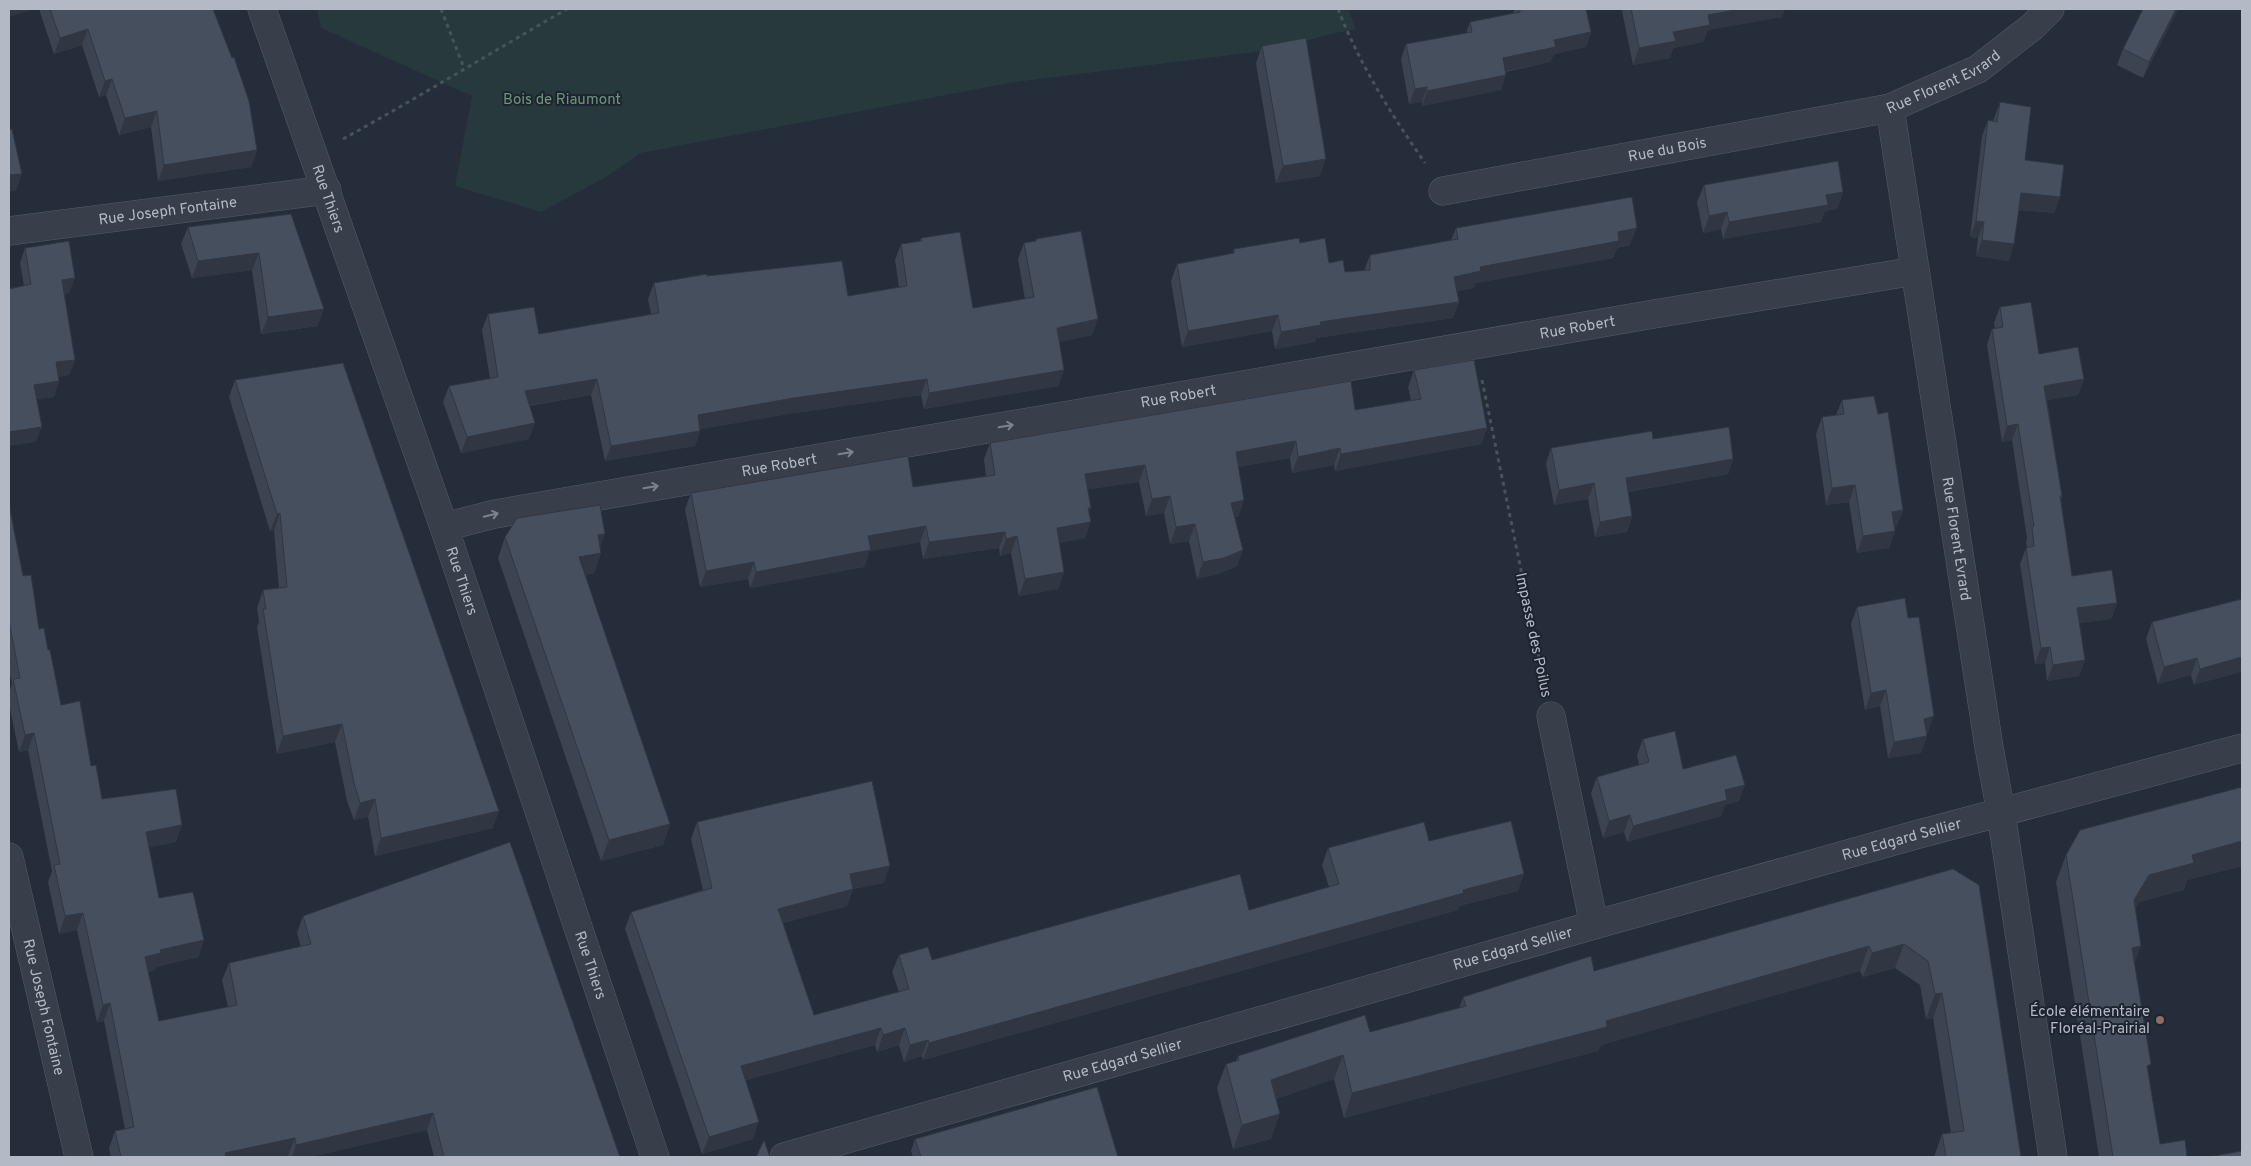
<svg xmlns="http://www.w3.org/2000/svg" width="2251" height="1166" font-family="Overpass,sans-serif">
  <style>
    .green { fill: #27393c }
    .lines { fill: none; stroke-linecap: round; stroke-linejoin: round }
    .minor-casing { stroke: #565c69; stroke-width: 29 }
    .path { stroke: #445559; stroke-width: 3; stroke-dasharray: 4 4; stroke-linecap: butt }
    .minor { stroke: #383f4b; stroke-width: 28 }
    .wall { fill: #3c4451 }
    .shaded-wall { fill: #313742 }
    .building { fill: #464f5e; stroke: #313742 }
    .oneway { stroke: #7c828f }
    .education-dot { fill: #8d6e63; stroke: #1d2430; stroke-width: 2 }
    .labels { text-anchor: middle; stroke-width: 4; stroke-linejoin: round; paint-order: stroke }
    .street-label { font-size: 15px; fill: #b4b9c6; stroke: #1d2430 }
    .park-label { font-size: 15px; fill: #6c9679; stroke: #1d2430 }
    .poi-label { font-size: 15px; fill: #b4b9c6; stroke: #1d2430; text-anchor: end }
  </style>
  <rect width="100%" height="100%" fill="#252c3a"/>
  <path class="green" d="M317,9H1348L1356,29L1326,35L1280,49L1009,83L641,153L606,177L541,212L455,186L472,96L321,28Z"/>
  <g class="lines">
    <defs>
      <g id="minor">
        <path id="s1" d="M262,9L444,527L655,1157"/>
        <path id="s2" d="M1890,108L1989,747L2001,813L2053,1157"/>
        <path id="s3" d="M1443,191L1890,108L1978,69L2032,27L2050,9"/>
        <path id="s4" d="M9,231L327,190"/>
        <path id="s5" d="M444,527L495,514L1654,314L1915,271"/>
        <path d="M1551,716L1594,925"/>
        <path id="s6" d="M9,857L79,1157"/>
        <path id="s7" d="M784,1157L1594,925L1919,834L2242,748"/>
      </g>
    </defs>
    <use href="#minor" class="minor-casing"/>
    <g class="path">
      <path d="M441,9L464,68"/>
      <path d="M1338,9C1360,65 1391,114 1425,163"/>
      <path d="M343,139C419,97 492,52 567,9"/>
      <path d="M1482,380L1544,682"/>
    </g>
    <use href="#minor" class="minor"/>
  </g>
  <g class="wall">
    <path d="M39,9H213L257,150L251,167L158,181L151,127L119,135L106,95L99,97L82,45L54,54Z"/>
    <path d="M1515,9H1586L1591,32L1586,47L1554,54L1550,62L1506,72L1501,90L1422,106V102L1409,104L1401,59L1406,44L1466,33L1470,22L1513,13Z"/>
    <path d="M1623,9H1785L1782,17L1708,30L1703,42L1673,48L1670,58L1633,65L1622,11Z"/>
    <path d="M2178,9L2143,78L2117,65L2123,49Z"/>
    <path d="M1262,46L1320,176L1276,183L1256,63Z"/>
    <path d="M2000,102L2025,160L2060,197L2054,213L2019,210L2009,261L1976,256L1978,238L1970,237L1982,136L1988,120L1993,121Z"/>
    <path d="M1704,185L1843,192L1837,209L1825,211L1821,222L1723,239L1721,229L1703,233L1697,202Z"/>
    <path d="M291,214L318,326L261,334L252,270L192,278L181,244L188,227Z"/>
    <path d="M1456,228L1630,245L1617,248L1613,258L1476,283L1474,288L1457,291L1459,302L1453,318L1316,338L1315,342L1275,349L1272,331L1182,347L1171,281L1177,264L1233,253L1234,249L1300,243L1345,272L1364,271L1370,255L1451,240Z"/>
    <path d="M921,238L973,308L1025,299L1018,259L1024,243L1035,241L1036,239L1092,335L1059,342L1064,370L1058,386L924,409L921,395L788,414L700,429V431L695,446L605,461L591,395L529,406V439L461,453L443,402L449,386L490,379L482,330L488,314L539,334L651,314L648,299L654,283L707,276L848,296L899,287L895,260L901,244L919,241Z"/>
    <path d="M25,248L69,293L64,294L75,360L69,375L59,376V381L54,397L37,399L36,442L24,286L20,263Z"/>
    <path d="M2000,307L2039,354L2084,379L2078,395L2047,400L2062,496L2061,501L2072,576L2117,603L2111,619L2079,623L2085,660L2079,676L2047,681L2045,663L2035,664L2020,564L2026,548L2027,547L2026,543L2027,538L2012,440L2002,442L1987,345L1992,329H1995L1994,323Z"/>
    <path d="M1414,370L1487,428L1481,444L1335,471L1334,465L1292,473L1290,458L1238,467L1244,500L1238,517H1235L1237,566L1218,574L1197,579L1189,541L1170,544L1164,513L1146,516L1139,482L1088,489L1089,513L1085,538L1059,543L1064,572L1058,589L1019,596L1011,553L1000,556L999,548L923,559L920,542L870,551L864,567L750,588L748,579L700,587L685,509L691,493L913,487L986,477L984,459L990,443L1355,410L1411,400L1408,387Z"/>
    <path d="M235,380L493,828L375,856L368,817L354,820L347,801L335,742L277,754L257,627L259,622L257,608L263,590L279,588L274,531H270L229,397Z"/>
    <path d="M1842,400L1878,414L1903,510L1896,527H1895V531L1889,548L1857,553L1849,502L1826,505L1816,434L1822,417L1836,415Z"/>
    <path d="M1653,439L1733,459L1728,474L1628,492L1632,516L1627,532L1595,537L1588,499L1554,505L1546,464L1551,448Z"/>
    <path d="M9,509L23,576L39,629L48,650L61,705L91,766L102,799L176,842L149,847L159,898L204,940L198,957L156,967L155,970L148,972L159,1021L228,1007L222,980L229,963L301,947L297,933L303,916L620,1157H434L427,1130L310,1157H289L288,1155L278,1157H111L109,1148L115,1131L125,1129L104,1021L97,1022L77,930L59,934L48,882L52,871L28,750L19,752L9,704V692L12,684L9,669Z"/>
    <path d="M505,537L600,548L601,553L594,573L585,575L670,824L663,845L601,861L498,558Z"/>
    <path d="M2242,599L2194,685L2191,675L2158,684L2146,639L2152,622Z"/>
    <path d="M1857,607L1928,733H1927V736L1921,753L1888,758L1880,706L1865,710L1851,624Z"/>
    <path d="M1643,739L1683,769L1739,801L1725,805L1721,816L1627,842L1624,832L1603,838L1591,793L1597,777L1639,765L1637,755Z"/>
    <path d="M2242,787V866L2187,880L2184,890L2139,902L2135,909L2134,964L2148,1071L2160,1144L2187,1157H2099L2056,882L2066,855Z"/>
    <path d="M697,822L884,883L853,889L847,906L783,923L814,1015L899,992L892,972L899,955L932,960L1249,910L1329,887L1322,865L1328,848L1429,841L1518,891L1459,906L1458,910L923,1060L922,1056L904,1062L899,1045L877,1052L875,1045L746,1080L753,1139L702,1154L625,929L631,912L703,890L691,839Z"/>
    <path d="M1953,869L2021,1157H1934L1942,1134L1951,1133L1933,1018L1926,1019L1920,985L1895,968L1863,977L1860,971L1601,1045L1598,1051L1344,1118L1334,1079L1276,1099L1271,1139L1233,1149L1217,1088L1226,1064L1236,1061L1238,1056L1370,1032L1459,1008L1463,997L1594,971Z"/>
    <path d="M915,1139L1118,1157H913L911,1151Z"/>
  </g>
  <g class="shaded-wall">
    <path d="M9,9H35L9,17Z"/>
    <path d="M1741,9H1785L1782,17L1708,30L1703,42L1673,48L1670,58L1633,65L1639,48L1673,32L1708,15Z"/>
    <path d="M2176,9H2178L2143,78L2149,62Z"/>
    <path d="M88,29L82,45L54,54L60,38Z"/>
    <path d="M1591,32L1586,47L1554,54L1550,62L1497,73L1503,58L1554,40Z"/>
    <path d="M1506,75L1501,90L1422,106L1427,91Z"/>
    <path d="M112,79L106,95L99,97L105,81Z"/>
    <path d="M1427,87L1422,102L1409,104L1415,89Z"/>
    <path d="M157,111L151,127L119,135L125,118Z"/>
    <path d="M257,150L251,167L158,181L164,165Z"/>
    <path d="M1326,159L1320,176L1276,183L1283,166Z"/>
    <path d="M22,174L16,191H9V175Z"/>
    <path d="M1843,192L1837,209L1825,211L1821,222L1723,239L1729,222L1826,195Z"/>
    <path d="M2021,193L2060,197L2054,213L2015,209Z"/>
    <path d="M1727,212L1721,229L1703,233L1709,216Z"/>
    <path d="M1976,221L1984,222L1978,238L1970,237Z"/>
    <path d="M1637,228L1630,245L1617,248L1613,258L1476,283L1474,288L1448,293L1454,277L1480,267L1618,232Z"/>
    <path d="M1982,240L2014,244L2009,261L1976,256Z"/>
    <path d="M259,253L252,270L192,278L198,261Z"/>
    <path d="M75,278L69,293L57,295L62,280Z"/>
    <path d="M1459,302L1453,318L1316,338L1315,342L1275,349L1281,332L1320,322Z"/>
    <path d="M324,309L318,326L261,334L268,317Z"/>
    <path d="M1278,315L1272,331L1182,347L1188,331Z"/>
    <path d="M1098,319L1092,335L1051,344L1057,328Z"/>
    <path d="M75,360L69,375L51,378L56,362Z"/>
    <path d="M1064,370L1058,386L924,409L929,393Z"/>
    <path d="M597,379L591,395L519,407L525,391Z"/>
    <path d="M927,379L921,395L788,414L692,431L698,415L794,398Z"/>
    <path d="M2084,379L2078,395L2039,402L2044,386Z"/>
    <path d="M59,381L54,397L29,400L34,385Z"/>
    <path d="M535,423L529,439L461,453L467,437Z"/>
    <path d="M2018,424L2012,440L2002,442L2007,426Z"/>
    <path d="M42,427L36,442L9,446V432Z"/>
    <path d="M1487,428L1481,444L1335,471L1341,454Z"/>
    <path d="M700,431L695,446L605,461L611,446Z"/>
    <path d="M1296,441L1290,458L1230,468L1236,452Z"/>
    <path d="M1340,448L1334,465L1292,473L1298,457Z"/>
    <path d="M1733,459L1728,474L1620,493L1626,478Z"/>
    <path d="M1145,465L1139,482L1079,491L1085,474Z"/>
    <path d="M1594,483L1588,499L1554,505L1559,490Z"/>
    <path d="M1855,485L1849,502L1826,505L1832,488Z"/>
    <path d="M1170,496L1164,513L1146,516L1152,499Z"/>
    <path d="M1244,500L1238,517L1225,519L1231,503Z"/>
    <path d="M1088,508H1091L1086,523L1091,522L1085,538L1051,545L1057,528Z"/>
    <path d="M1903,510L1896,527L1886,529L1892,512Z"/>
    <path d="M280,513L274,531H270L277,514Z"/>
    <path d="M1632,516L1627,532L1595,537L1600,522Z"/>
    <path d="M1195,524L1189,541L1170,544L1176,527Z"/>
    <path d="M926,526L920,542L870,551L864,567L750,588L756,572L868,536Z"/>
    <path d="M1895,531L1889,548L1857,553L1863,536Z"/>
    <path d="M1005,532L999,548L923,559L929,542Z"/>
    <path d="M605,534L598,553H601L594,573L571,578L579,557L598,535Z"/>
    <path d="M1017,536L1011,553L1000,556L1006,539Z"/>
    <path d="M1243,550L1237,566L1218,574L1197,579L1203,562Z"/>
    <path d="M754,562L748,579L700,587L706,571Z"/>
    <path d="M1064,572L1058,589L1019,596L1025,579Z"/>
    <path d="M2117,603L2111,619L2071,624L2077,608Z"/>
    <path d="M2050,647L2045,663L2035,664L2041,648Z"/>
    <path d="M2242,657V672L2194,685L2200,669Z"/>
    <path d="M2197,658L2191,675L2158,684L2164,667Z"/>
    <path d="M2085,660L2079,676L2047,681L2053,665Z"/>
    <path d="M1886,690L1880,706L1865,710L1871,693Z"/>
    <path d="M1934,716L1928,733L1918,735L1924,719Z"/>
    <path d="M342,724L335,742L277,754L283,736Z"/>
    <path d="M34,733L28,750L19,752L25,735Z"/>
    <path d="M1927,736L1921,753L1888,758L1894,742Z"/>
    <path d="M1745,785L1739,801L1725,805L1721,816L1627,842L1633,826L1725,790Z"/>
    <path d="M375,799L368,817L354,820L360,803Z"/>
    <path d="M499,811L493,828L375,856L381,838Z"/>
    <path d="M1630,815L1624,832L1603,838L1609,821Z"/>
    <path d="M670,824L663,845L601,861L609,840Z"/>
    <path d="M182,825L176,842L139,849L146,832Z"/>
    <path d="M2242,841V866L2187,880L2184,890L2139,902L2124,927L2134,900L2149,875L2192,855Z"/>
    <path d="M890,866L884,883L853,889L847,906L772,926L778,909L850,874Z"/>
    <path d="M1524,874L1518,891L1459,906L1458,910L923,1060L929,1043L1463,890Z"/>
    <path d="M83,913L77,930L59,934L65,916Z"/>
    <path d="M204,940L198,957L156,967L155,970L139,974L145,957L160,950Z"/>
    <path d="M1904,944L1895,968L1863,977L1872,953Z"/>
    <path d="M1869,946L1860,971L1601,1045L1598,1051L1344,1118L1352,1093Z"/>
    <path d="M2141,946L2131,974L2132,948Z"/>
    <path d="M1942,993L1933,1018L1926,1019L1935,994Z"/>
    <path d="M110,1003L104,1021L97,1022L103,1005Z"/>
    <path d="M881,1028L875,1045L735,1083L741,1066Z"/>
    <path d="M905,1028L899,1045L877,1052L883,1035Z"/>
    <path d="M928,1040L922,1056L904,1062L910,1045Z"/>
    <path d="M1343,1055L1334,1079L1262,1104L1271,1080Z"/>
    <path d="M433,1113L427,1130L310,1157H292L296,1145Z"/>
    <path d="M1280,1114L1271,1139L1233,1149L1242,1125Z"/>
    <path d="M759,1122L753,1139L702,1154L709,1137Z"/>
    <path d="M295,1138L288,1155L278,1157H223L225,1153Z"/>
  </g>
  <g class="building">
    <path d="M50,9H213L232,58L234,57L249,101L257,150L164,165L157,111L125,118L112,79L105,81L88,29L60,38Z"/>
    <path d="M1520,9H1586L1591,32L1554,40L1556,47L1503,58L1506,75L1427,91V87L1415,89L1406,44L1472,32L1470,22L1520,12Z"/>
    <path d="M1631,9H1740L1708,15L1710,25L1673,32L1676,41L1639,48Z"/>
    <path d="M2143,9H2176L2149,62L2123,49Z"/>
    <path d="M1306,38L1326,159L1283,166L1262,46Z"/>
    <path d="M2000,102L2031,107L2025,160L2064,165L2060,197L2021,193L2014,244L1982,240L1984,222L1976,221L1988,120L1997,122Z"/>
    <path d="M12,129L22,174L9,175V130Z"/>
    <path d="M1838,161L1843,192L1826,195L1828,205L1729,222L1727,212L1709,216L1704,185Z"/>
    <path d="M1632,197L1637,228L1618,232L1619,241L1480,267L1481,271L1454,277L1459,302L1320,322L1321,325L1281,332L1278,315L1188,331L1177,264L1234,253V249L1299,238L1300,243L1325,238L1329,263L1343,260L1345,272L1370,270V255L1458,239L1456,228Z"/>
    <path d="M291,214L324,309L268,317L259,253L198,261L188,227Z"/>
    <path d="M1081,231L1098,319L1057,328L1064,370L929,393L927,379L794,398L698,415L700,431L611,446L597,379L525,391L535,423L467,437L449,386L498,377L488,314L534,307L539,334L659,313L654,283L707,274V276L842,261L848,296L907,286L901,244L922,241L921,238L960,232L973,308L1034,297L1024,243L1036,241V239Z"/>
    <path d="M69,241L75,278L62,280L75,360L56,362L59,381L34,385L42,427L9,432V289L31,284L25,248Z"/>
    <path d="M2031,302L2039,354L2078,347L2084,379L2044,386L2062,496H2060L2072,576L2112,570L2117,603L2077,608L2085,660L2053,665L2050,647L2041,648L2026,548L2034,546L2032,527L2034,526L2018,424L2007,426L1992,329L2003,327L2000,307Z"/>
    <path d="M1474,360L1487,428L1341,454L1340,448L1298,457L1296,441L1236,452L1244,500L1231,503L1243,550L1224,558L1203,562L1195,524L1176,527L1170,496L1152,499L1145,465L1085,474L1091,508H1088L1091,522L1057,528L1064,572L1025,579L1017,536L1006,539L1005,532L929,542L926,526L868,536L871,550L756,572L754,562L706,571L691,493L908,456L913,487L995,475L990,443L1351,381L1355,410L1421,399L1414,370Z"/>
    <path d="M343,363L499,811L381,838L375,799L360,803L354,783L342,724L283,736L263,609H266L263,590L287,587L280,513L277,514L235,380Z"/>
    <path d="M1874,396L1878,414L1888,412L1903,510L1892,512L1895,531L1863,536L1855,485L1832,488L1822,417L1844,414L1842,400Z"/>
    <path d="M1729,427L1733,459L1626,478L1632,516L1600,522L1594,483L1559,490L1551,448L1652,431L1653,439Z"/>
    <path d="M600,505L605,534L598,535L601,553L579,557L670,824L609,840L505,537L517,518Z"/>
    <path d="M9,509H10L23,576L31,575L39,629L44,628L48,650H50L61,705L80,701L91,766L96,765L102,799L176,789L182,825L146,832L159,898L193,892L204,940L160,950L161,953L145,957L159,1021L237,1005L229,963L311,944L303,916L510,842L620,1157H444L433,1113L296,1145L295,1138L225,1153L226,1157H121L115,1131L134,1127L110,1003L103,1005L83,913L65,916L54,865L60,864L34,733L25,735L13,679L20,678L9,621Z"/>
    <path d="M1905,598L1908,618L1919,617L1934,716L1924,719L1927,736L1894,742L1886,690L1871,693L1857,607Z"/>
    <path d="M2242,599V657L2200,669L2197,658L2164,667L2152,622Z"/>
    <path d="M1675,731L1683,769L1736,755L1745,785L1725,790L1727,800L1633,826L1630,815L1609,821L1597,777L1649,762L1643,739Z"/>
    <path d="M872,781L890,866L850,874L853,889L778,909L814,1015L909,989L899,955L928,947L932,960L1240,874L1249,910L1339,884L1328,848L1424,822L1429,841L1511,821L1524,874L1463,890L1464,893L929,1043L928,1040L910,1045L905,1028L883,1035L881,1028L741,1066L759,1122L709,1137L631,912L712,888L697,822Z"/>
    <path d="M2242,787V841L2192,855L2194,863L2149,875L2134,900L2141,946L2132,948L2151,1064L2147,1066L2160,1144L2185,1140L2187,1157H2113L2066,855L2080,830Z"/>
    <path d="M1953,869L1979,885L2021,1157H1946L1942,1134L1964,1131L1942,993L1935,994L1928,961L1904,944L1872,953L1869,946L1606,1021L1607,1027L1352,1093L1343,1055L1271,1080L1280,1114L1242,1125L1226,1064L1239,1060L1238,1056L1365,1015L1370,1032L1466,1006L1463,997L1591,956L1594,971Z"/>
    <path d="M1097,1087L1118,1157H921L915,1139Z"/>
    <path d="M764,1140L770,1157H756Z"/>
    <path d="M2242,1151V1157H2208Z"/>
  </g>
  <defs><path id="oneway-shaft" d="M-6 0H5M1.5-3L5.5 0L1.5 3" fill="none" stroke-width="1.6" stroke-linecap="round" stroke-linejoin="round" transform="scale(1.25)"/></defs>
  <g class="oneway">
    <use href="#oneway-shaft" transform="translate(1006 426) rotate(-10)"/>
    <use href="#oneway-shaft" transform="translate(846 453) rotate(-10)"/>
    <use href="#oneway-shaft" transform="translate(651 487) rotate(-10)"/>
    <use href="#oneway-shaft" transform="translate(491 515) rotate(-13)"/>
  </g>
  <circle class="education-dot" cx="2160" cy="1020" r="5"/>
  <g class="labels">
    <g class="street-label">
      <text dy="5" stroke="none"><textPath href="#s3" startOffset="514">Rue Florent Evrard</textPath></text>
      <text dy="5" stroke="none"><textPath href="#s3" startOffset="228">Rue du Bois</textPath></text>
      <text dy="5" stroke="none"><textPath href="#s1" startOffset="201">Rue Thiers</textPath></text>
      <text dy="5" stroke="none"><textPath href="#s4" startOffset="160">Rue Joseph Fontaine</textPath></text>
      <text dy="5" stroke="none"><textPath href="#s5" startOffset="1151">Rue Robert</textPath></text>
      <text dy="5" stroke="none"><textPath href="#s5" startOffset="746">Rue Robert</textPath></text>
      <text dy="5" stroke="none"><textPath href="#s5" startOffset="341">Rue Robert</textPath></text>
      <text dy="5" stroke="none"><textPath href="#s2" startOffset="436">Rue Florent Evrard</textPath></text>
      <text dy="5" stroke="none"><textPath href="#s1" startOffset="606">Rue Thiers</textPath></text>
      <text transform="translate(1534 635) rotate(78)" y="5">Impasse des Poilus</text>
      <text dy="5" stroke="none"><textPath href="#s7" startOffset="1162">Rue Edgard Sellier</textPath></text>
      <text dy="5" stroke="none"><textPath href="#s7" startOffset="758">Rue Edgard Sellier</textPath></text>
      <text dy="5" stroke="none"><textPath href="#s1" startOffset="1011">Rue Thiers</textPath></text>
      <text dy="5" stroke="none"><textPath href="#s6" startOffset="154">Rue Joseph Fontaine</textPath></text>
      <text dy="5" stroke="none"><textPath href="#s7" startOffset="352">Rue Edgard Sellier</textPath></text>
    </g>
    <g class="park-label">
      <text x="562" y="104">Bois de Riaumont</text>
    </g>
    <g class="poi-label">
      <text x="2150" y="1016">École élémentaire<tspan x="2150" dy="17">Floréal-Prairial</tspan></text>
    </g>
  </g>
  <rect width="2251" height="1166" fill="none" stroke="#b4b9c6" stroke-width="20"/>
</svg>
